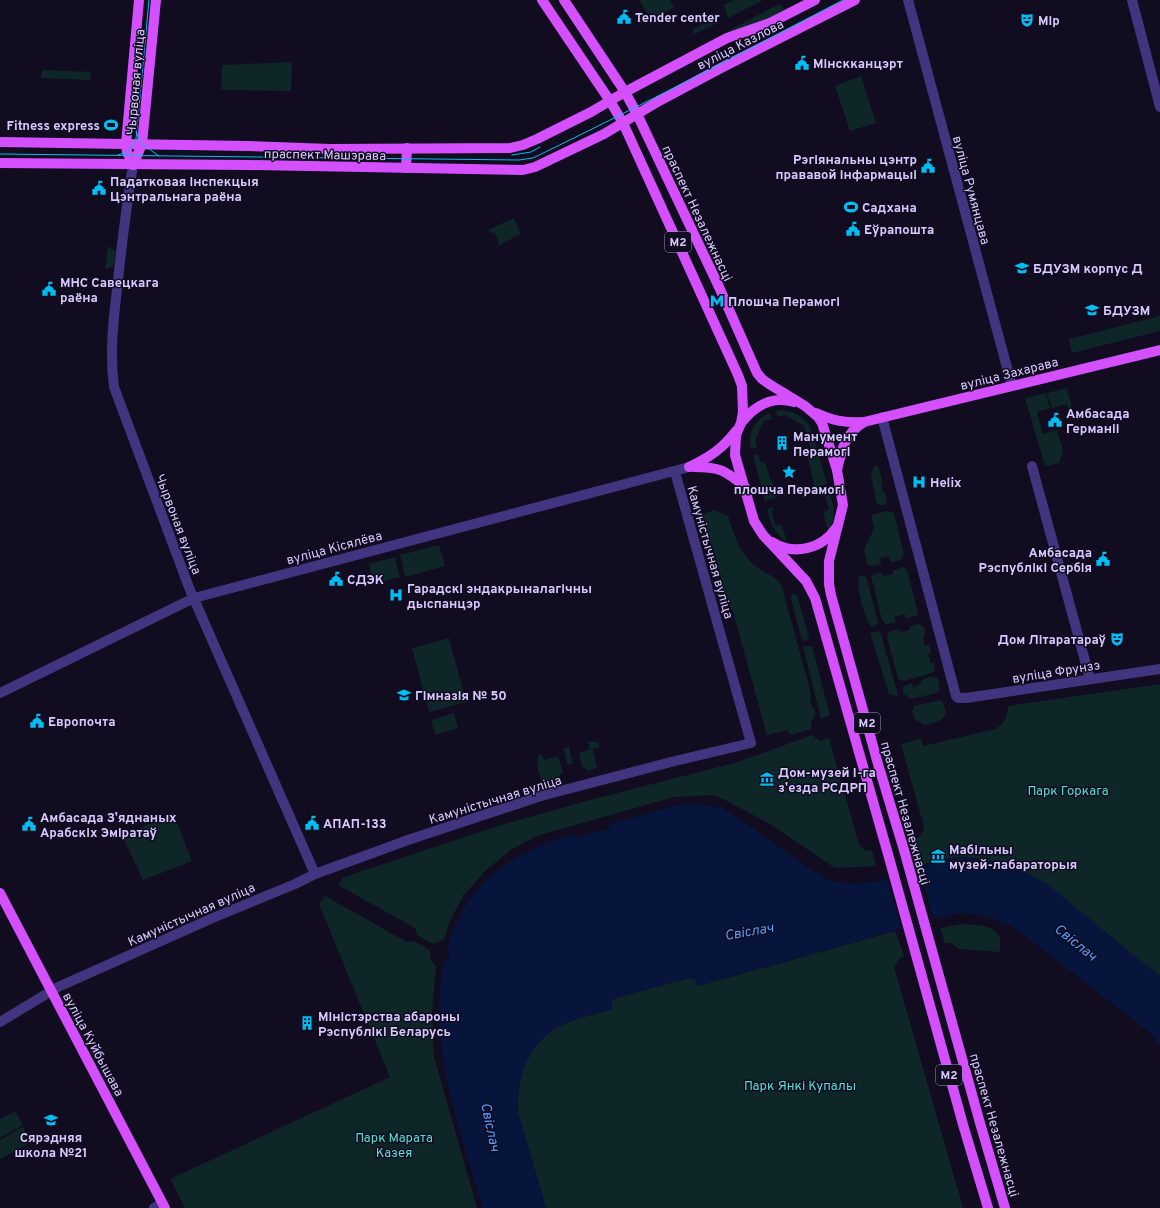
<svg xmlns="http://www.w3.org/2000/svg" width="1160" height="1208" font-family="Overpass,sans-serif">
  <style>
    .green { fill: #0f2629 }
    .water { fill: #07143c }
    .pier { fill: #110c1f }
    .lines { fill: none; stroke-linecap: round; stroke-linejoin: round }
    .minor { stroke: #41357f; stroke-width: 10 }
    .major { stroke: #d450ff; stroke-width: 10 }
    .tram { stroke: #00bdf4; stroke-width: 1 }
    .labels { text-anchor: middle; stroke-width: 3; stroke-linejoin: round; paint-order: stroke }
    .shield { fill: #110c1f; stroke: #9b90bc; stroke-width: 1 }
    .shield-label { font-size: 12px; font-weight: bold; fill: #d6c9ff }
    .poi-label { font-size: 13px; font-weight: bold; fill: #d6c9ff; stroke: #110c1f; text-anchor: start }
    .street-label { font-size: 13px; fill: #d6c9ff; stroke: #110c1f }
    .park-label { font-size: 13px; fill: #53e1d0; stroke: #110c1f }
    .water-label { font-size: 14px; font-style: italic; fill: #579cff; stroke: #110c1f }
  </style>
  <rect width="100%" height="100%" fill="#110c1f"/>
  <g class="green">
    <path d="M639,0H670L674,7L652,21Z"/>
    <path d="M734,0H763L728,18L724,5Z"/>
    <path d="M779,4L782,5L784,10L760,23L729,32L728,31Z"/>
    <path d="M715,18L717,23L695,34L692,30Z"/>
    <path d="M292,62L291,91L221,90L222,65Z"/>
    <path d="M42,70L91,72L90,80L41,78Z"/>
    <path d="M861,76L876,123L850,131L835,86Z"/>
    <path d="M514,218L521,234L498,246C499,240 497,234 492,232L490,233L488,230Z"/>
    <path d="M108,246L115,251L114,264L112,267L105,269Z"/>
    <path d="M1160,316V331L1072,353L1069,339Z"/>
    <path d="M1067,388L1073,414L1070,415L1067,404L1052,408L1047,393Z"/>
    <path d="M1046,393L1050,408L1037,412L1043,434L1057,430L1063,451L1059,463L1045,466L1025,398Z"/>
    <path d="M782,410C796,412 807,418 812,431L806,433L804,426L785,415L778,417L776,411Z"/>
    <path d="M770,413L772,419L764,421L755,440L757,447L751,449C747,432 755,419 770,413Z"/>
    <path d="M814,438L827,484L816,487L815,485H814L807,453L810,447L808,440Z"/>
    <path d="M758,454L760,461L766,464L770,479H771L777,496H775V498L765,501L753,455Z"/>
    <path d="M878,465L883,484L881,485L883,492H885L887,499L885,505H879L876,502L871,474L874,467Z"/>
    <path d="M829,491C834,506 837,516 828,530L823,512L828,510L829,508L825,496L821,494Z"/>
    <path d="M774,507L772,512L775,525L778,526L782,525L787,542C773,531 771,525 767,509Z"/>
    <path d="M714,510L728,516C734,534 739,552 754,565C763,573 777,576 782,587L811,694C809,702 811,706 816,712L811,723V729L791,735L787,730L767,735L733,612L727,600L703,514Z"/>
    <path d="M888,511L894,513L904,555L901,560L891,562L889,556L880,558L881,564L872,566L867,564L864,549L874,529L871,515Z"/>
    <path d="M439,545L445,566L405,577L400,555Z"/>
    <path d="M395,557L400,577L374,584L369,564Z"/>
    <path d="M903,567L907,570L918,613L916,616L905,619V614L894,617L896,622L886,624L882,620L871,576L881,572L884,576L893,574V571Z"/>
    <path d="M864,575L867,580L878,622L877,625L871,627C863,615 858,591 858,577Z"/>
    <path d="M792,593L797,595L809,638L808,640L802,641L791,598Z"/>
    <path d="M919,624L924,627L925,635L923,637L925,646L929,645L931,652L928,654L931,663H934L935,669L932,673L904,681L898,679L887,636L890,631L899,629L900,632L910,630V626Z"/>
    <path d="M880,631L897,691L898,697L889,694L870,633Z"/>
    <path d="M449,638L466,702L429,712L412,648Z"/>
    <path d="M803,646H812L830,715L821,719Z"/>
    <path d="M929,677L938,678L940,690L936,693L911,699L903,693V687L911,683L914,687L922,683L921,680Z"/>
    <path d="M1160,684V976L1144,964L1045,883L994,862L976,858L956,857L920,865C916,852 909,843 922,834L924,827L901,744L921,739L923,746L996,729C1005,722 1007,717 1008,706Z"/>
    <path d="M940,700C944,703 944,704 945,709C948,721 934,723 924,725L916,720L912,712L914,706Z"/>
    <path d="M454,713L458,728L435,735L431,720Z"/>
    <path d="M812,735L820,741L829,738L859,845L865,850L872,851L876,866L835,868L770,824L725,800L712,795L674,797L536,836L511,850L485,871L463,896L450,921L444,939L433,944L417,935L415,928L338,885L343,878L353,874L501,825L590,800L738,762Z"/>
    <path d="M588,741L597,742L601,747L593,749L597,767L605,765L588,771L582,766L579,753L590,749Z"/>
    <path d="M569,747L573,764L567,765L564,749Z"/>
    <path d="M542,753L544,760L558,756L563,772L560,774L559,779L542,783C540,773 532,759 542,753Z"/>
    <path d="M173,812L192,861L143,880L123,837Z"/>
    <path d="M325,896L407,942L414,941L430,950V959L436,967L432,1011L434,1057L477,1208H185L170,1179L390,1077L319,904Z"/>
    <path d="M963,924C975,925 996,924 1000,939C1001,942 1000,948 1000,952L959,949L951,943H945L940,928Z"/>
    <path d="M895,931L904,956L898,960L894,967L963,1208H546L518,1113C517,1077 527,1042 562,1025C575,1018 597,1014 612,1009V1001L616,998L688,978L695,979L698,986Z"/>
    <path d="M15,1111L23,1125L0,1138V1119Z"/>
    <path d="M23,1127L31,1142L0,1159V1140Z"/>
  </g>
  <path class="water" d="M682,804L704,805L722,808L747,824L809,868L831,881L853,884L878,881L926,864L946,859L967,857L994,862L1029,874L1050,886L1144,964L1160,976V1047L1155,1039L1149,1032L1015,928C996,919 975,911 953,914L698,986L695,979L688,978L616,998L612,1001V1009C597,1014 575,1018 562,1025C527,1042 517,1077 518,1113L546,1208H483C460,1131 426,1042 444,961L448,959L450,955C450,953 448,952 448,950C447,942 459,917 463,910C489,866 527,849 574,834L575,838L610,828V824Z"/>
  <path class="pier" d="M917,865L935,922L902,931L886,875Z"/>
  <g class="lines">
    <g class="minor">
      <path d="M908,0L1012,386"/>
      <path d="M1132,0L1160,107"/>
      <path d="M133,165C127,203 122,242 118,280C114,317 109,350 114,387L190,590L315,874"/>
      <path d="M882,417L956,696L958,698H966L1160,669"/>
      <path d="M1032,466L1090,679"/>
      <path d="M0,693L194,598L689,467"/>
      <path d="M0,1022L58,987L215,917L295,884L315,874L408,840L541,796L675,761L751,743L675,472"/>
      <path d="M154,1208L162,1203"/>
    </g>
    <g class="major">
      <path d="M542,0L610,101L623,123L738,375L742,386L743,412L741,423L736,435L735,455L754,521L763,535L806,581L815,598L888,854L964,1128L988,1208"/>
      <path d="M564,0L625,92L637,114L719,287L757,373L762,379L769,384L805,406L818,417L822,423L837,470L843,505L829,561V584L831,595L878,764L904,850L980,1123L1005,1208"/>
      <path d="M0,142L248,146L330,149L510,148L523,145L537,139L591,112L625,92L727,38L770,23L815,0"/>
      <path d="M0,163L248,165L523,170L535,167L604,134L659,101L719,69L855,0"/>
      <path d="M133,165L142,144L156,0"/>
      <path d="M133,165L127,152L126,144L139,0"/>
      <path d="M406,168L407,148"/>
      <path d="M816,413C834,421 845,423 864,422L1160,350"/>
      <path d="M742,422C755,405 773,396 794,402"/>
      <path d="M689,467C710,457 722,449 736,431"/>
      <path d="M693,467C720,467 725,470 745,487"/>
      <path d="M837,470C842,448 845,434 864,422"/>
      <path d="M772,542C794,556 822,549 836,528"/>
      <path d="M0,893L165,1208"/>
    </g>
    <g class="tram">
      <path d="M136,132L142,144L159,156"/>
      <path d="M0,154L519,160L533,158L586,132L694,78L843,0"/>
      <path d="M118,155C127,153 132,148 136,139L149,0"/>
      <path d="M512,155L531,152L540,147"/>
    </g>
  </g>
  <defs>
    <symbol id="civic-bare" viewBox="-9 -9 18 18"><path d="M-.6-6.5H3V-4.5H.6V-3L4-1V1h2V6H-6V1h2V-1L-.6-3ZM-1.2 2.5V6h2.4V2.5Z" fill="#00bdf4" stroke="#110c1f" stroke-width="2.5" paint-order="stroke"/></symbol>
    <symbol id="theatre-bare" viewBox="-9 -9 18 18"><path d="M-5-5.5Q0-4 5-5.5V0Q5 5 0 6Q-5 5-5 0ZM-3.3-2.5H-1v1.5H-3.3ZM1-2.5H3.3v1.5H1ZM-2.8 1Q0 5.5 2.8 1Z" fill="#00bdf4" stroke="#110c1f" stroke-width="2.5" paint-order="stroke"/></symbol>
    <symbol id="stadium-bare" viewBox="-9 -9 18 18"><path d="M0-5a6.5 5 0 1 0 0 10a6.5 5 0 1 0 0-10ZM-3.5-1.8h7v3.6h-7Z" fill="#00bdf4" stroke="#110c1f" stroke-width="2.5" paint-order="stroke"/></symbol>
    <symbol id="university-bare" viewBox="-9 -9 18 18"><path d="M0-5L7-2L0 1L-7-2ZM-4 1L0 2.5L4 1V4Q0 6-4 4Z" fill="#00bdf4" stroke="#110c1f" stroke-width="2.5" paint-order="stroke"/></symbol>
    <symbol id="metro-bare" viewBox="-9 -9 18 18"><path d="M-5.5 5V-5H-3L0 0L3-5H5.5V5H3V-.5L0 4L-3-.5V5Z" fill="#00bdf4" stroke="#110c1f" stroke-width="2.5" paint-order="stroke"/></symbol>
    <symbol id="building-bare" viewBox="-9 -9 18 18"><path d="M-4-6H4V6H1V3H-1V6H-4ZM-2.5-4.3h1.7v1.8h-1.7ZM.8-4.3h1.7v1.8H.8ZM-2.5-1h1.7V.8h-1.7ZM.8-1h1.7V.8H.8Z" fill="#00bdf4" stroke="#110c1f" stroke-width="2.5" paint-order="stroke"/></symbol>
    <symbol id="sight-bare" viewBox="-9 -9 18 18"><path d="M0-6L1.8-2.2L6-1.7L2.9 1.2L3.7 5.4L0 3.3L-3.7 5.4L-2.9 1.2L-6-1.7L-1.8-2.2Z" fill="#00bdf4" stroke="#110c1f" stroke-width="2.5" paint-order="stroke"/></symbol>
    <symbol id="hospital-bare" viewBox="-9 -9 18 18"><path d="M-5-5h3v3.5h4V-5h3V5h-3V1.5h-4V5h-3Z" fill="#00bdf4" stroke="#110c1f" stroke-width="2.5" paint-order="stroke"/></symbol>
    <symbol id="school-bare" viewBox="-9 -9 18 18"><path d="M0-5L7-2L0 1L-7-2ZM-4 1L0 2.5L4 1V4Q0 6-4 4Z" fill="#00bdf4" stroke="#110c1f" stroke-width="2.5" paint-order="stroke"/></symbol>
    <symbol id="museum-bare" viewBox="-9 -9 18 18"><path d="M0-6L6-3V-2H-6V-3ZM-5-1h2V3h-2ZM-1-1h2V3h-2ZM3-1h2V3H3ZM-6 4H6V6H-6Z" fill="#00bdf4" stroke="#110c1f" stroke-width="2.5" paint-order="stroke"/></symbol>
  </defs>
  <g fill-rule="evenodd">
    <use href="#civic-bare" x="614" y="7" width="20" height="20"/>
    <use href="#theatre-bare" x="1017" y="10" width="20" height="20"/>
    <use href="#civic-bare" x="792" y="53" width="20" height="20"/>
    <use href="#stadium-bare" x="101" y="115" width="20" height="20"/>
    <use href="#civic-bare" x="918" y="156" width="20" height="20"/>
    <use href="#civic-bare" x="89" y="178" width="20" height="20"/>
    <use href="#stadium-bare" x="841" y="197" width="20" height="20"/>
    <use href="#civic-bare" x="843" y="219" width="20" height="20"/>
    <use href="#university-bare" x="1012" y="258" width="20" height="20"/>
    <use href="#civic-bare" x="39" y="279" width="20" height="20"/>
    <use href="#metro-bare" x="707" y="291" width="20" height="20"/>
    <use href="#university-bare" x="1082" y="300" width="20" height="20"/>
    <use href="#civic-bare" x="1045" y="410" width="20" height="20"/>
    <use href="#building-bare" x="772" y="433" width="20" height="20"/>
    <use href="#sight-bare" x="779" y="462" width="20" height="20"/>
    <use href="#hospital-bare" x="909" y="472" width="20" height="20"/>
    <use href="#civic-bare" x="1093" y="549" width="20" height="20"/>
    <use href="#civic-bare" x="326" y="569" width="20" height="20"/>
    <use href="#hospital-bare" x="386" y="585" width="20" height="20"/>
    <use href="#theatre-bare" x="1107" y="629" width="20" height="20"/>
    <use href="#school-bare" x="394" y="685" width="20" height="20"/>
    <use href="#civic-bare" x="27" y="711" width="20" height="20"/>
    <use href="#museum-bare" x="757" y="769" width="20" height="20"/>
    <use href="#civic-bare" x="302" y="813" width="20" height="20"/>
    <use href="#civic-bare" x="19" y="814" width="20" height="20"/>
    <use href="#museum-bare" x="928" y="846" width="20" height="20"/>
    <use href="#building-bare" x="297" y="1013" width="20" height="20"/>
    <use href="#school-bare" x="41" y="1110" width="20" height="20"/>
  </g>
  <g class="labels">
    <g class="shield">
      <rect x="665" y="232" width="26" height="20" rx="3"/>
      <rect x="854" y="713" width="26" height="20" rx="3"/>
      <rect x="936" y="1065" width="26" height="20" rx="3"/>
    </g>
    <g class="shield-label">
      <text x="678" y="246">М2</text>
      <text x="867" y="727">М2</text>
      <text x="949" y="1079">М2</text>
    </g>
    <g class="poi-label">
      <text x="635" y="22">Tender center</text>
      <text x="1038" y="25">Мір</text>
      <text x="813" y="68">Мінскканцэрт</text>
      <text x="100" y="130" text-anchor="end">Fitness express</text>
      <text x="917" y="164" text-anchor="end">Рэгіянальны цэнтр<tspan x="917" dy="15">прававой інфармацыі</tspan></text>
      <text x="110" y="186">Падатковая інспекцыя<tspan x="110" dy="15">Цэнтральнага раёна</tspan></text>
      <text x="862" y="212">Садхана</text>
      <text x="864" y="234">Еўрапошта</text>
      <text x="1033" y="273">БДУЗМ корпус Д</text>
      <text x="60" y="287">МНС Савецкага<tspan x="60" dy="15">раёна</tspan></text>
      <text x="728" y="306">Плошча Перамогі</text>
      <text x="1103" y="315">БДУЗМ</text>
      <text x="1066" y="418">Амбасада<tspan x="1066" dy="15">Германіі</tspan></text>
      <text x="793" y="441">Манумент<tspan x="793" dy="15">Перамогі</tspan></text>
      <text x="930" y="487">Helix</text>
      <text x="789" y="494" text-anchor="middle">плошча Перамогі</text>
      <text x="1092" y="557" text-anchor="end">Амбасада<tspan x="1092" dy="15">Рэспублікі Сербія</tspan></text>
      <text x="347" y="584">СДЭК</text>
      <text x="407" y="593">Гарадскі эндакрыналагічны<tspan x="407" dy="15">дыспанцэр</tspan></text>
      <text x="1106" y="644" text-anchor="end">Дом Літаратараў</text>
      <text x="415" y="700">Гімназія № 50</text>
      <text x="48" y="726">Европочта</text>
      <text x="778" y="777">Дом-музей I-га<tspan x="778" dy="15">зʼезда РСДРП</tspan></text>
      <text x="40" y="822">Амбасада Зʼяднаных<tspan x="40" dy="15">Арабскіх Эміратаў</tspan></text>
      <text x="323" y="828">АПАП-133</text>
      <text x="949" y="854">Мабільны<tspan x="949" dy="15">музей-лабараторыя</tspan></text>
      <text x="318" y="1021">Міністэрства абароны<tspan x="318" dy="15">Рэспублікі Беларусь</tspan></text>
      <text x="51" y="1142" text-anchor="middle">Сярэдняя<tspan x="51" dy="15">школа №21</tspan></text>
    </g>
    <g class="street-label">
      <text transform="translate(740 44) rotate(-27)" y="5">вуліца Казлова</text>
      <text transform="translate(135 82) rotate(-85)" y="5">Чырвоная вуліца</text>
      <text transform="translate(325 154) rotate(1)" y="5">праспект Машэрава</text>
      <text transform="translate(972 190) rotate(75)" y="5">вуліца Румянцава</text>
      <text transform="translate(698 213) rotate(65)" y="5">праспект Незалежнасці</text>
      <text transform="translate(1009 373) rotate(-14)" y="5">вуліца Захарава</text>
      <text transform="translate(179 524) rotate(69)" y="5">Чырвоная вуліца</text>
      <text transform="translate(334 547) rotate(-15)" y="5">вуліца Кісялёва</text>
      <text transform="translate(711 552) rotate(74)" y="5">Камуністычная вуліца</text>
      <text transform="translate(1056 671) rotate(-9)" y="5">вуліца Фрунзэ</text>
      <text transform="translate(495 799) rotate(-17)" y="5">Камуністычная вуліца</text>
      <text transform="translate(906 813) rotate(74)" y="5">праспект Незалежнасці</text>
      <text transform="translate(191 914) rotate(-24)" y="5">Камуністычная вуліца</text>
      <text transform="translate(94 1044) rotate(62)" y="5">вуліца Куйбышава</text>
      <text transform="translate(995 1125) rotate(74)" y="5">праспект Незалежнасці</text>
    </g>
    <g class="park-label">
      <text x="1068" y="795">Парк Горкага</text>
      <text x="800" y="1090">Парк Янкі Купалы</text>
      <text x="394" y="1142">Парк Марата<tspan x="394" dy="15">Казея</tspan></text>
    </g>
    <g class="water-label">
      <text transform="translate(749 931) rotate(-10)" y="5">Свіслач</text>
      <text transform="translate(1076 942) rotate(39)" y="5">Свіслач</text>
      <text transform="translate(491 1127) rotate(78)" y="5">Свіслач</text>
    </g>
  </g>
</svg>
